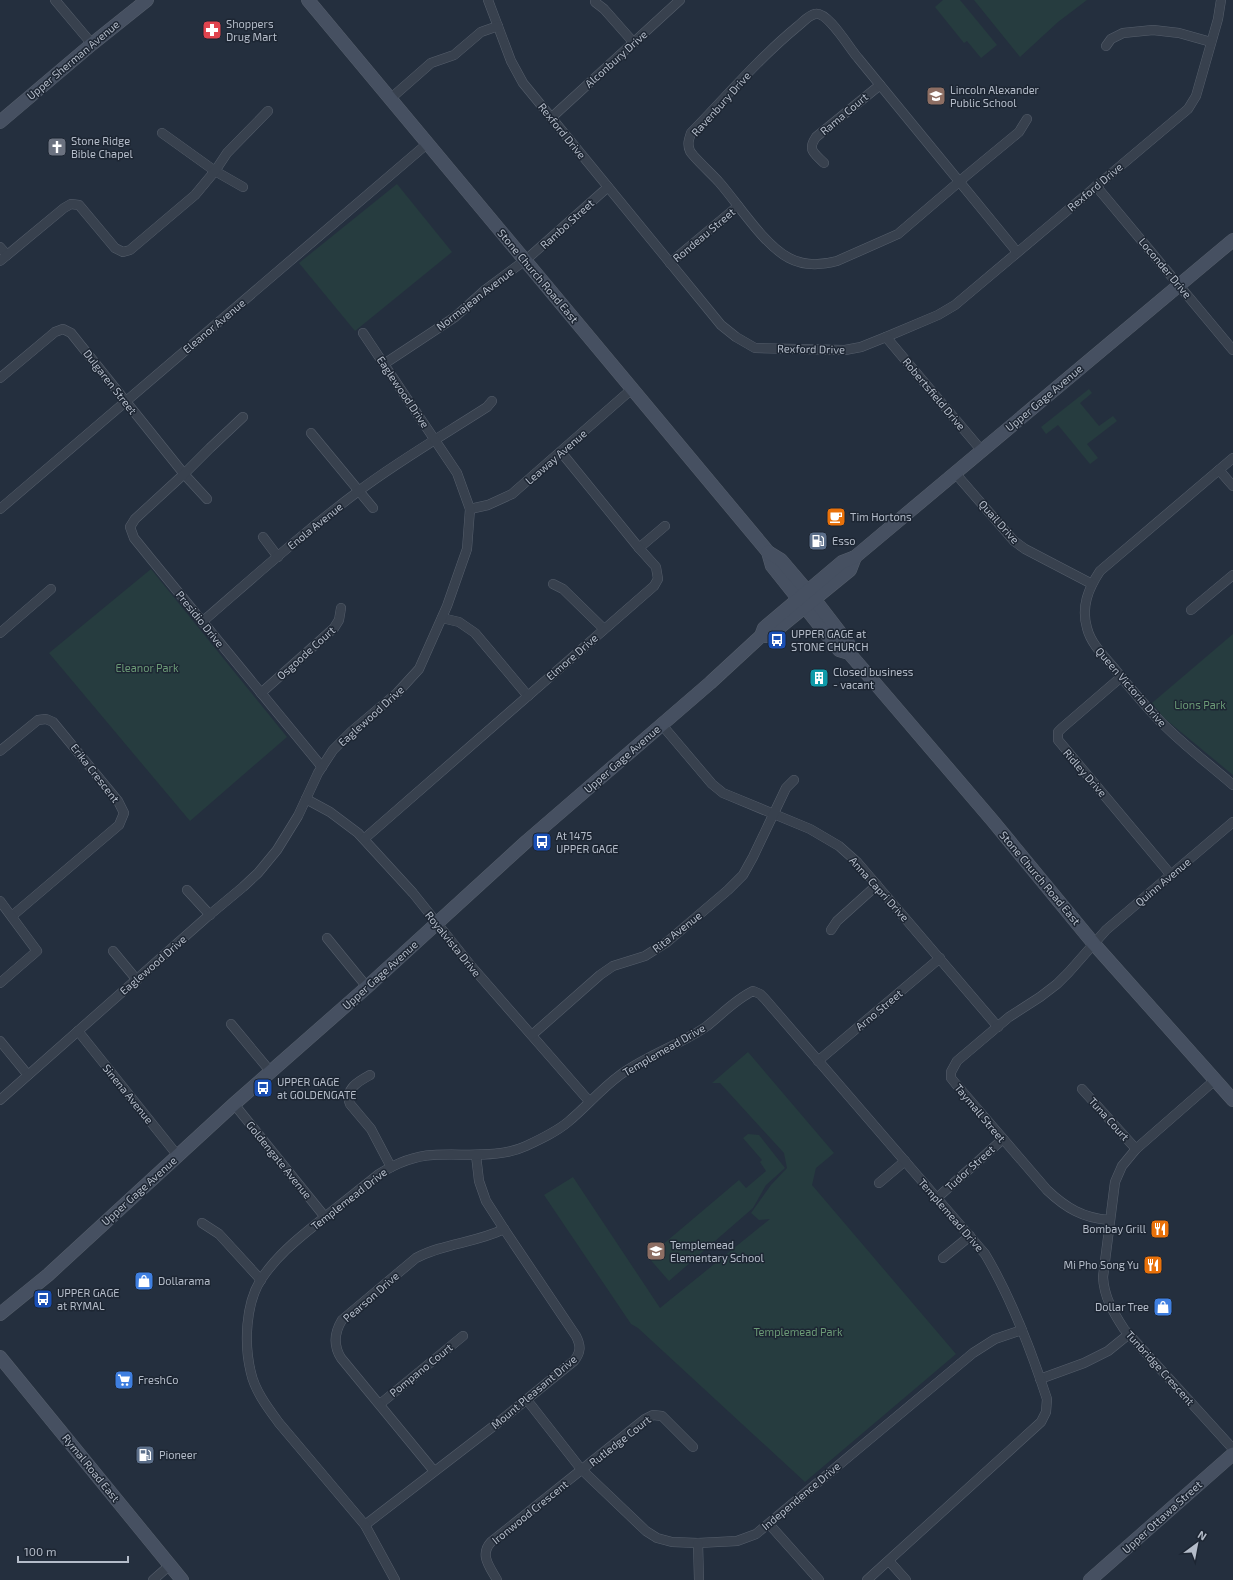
<svg xmlns="http://www.w3.org/2000/svg" width="1233" height="1580" font-family="'Exo 2',sans-serif">
  <style>
    .green { fill: #263c3f }
    .lines { fill: none; stroke-linecap: round; stroke-linejoin: round }
    .minor-casing { stroke: #565f6c; stroke-width: 10 }
    .secondary-casing { stroke: #565f6c; stroke-width: 14 }
    .minor { stroke: #38414e; stroke-width: 9 }
    .secondary { stroke: #465061; stroke-width: 13 }
    .labels { text-anchor: middle; stroke-width: 3; stroke-linejoin: round; paint-order: stroke }
    .poi-label { font-size: 11px; fill: #b4bcc9; stroke: #1d2633; text-anchor: start }
    .street-label { font-size: 11px; fill: #b4bcc9; stroke: #1d2633 }
    .park-label { font-size: 11px; fill: #6b9a76; stroke: #1d2633 }
  </style>
  <rect width="100%" height="100%" fill="#242f3e"/>
  <g class="green">
    <path d="M943,0H960L997,45L981,58L967,41L964,43L935,7Z"/>
    <path d="M974,0H1087L1058,22L1020,57Z"/>
    <path d="M397,184L452,252L355,331L299,263Z"/>
    <path d="M1089,389L1092,393L1080,403L1099,426L1113,416L1117,421L1087,444L1098,458L1090,464L1058,425L1046,434L1041,427Z"/>
    <path d="M151,569L287,737L190,821L49,653Z"/>
    <path d="M1233,634V775L1164,718L1152,703Z"/>
    <path d="M748,1052L834,1153L816,1168L812,1185L956,1354L805,1482L638,1328L631,1324L544,1195L573,1177L660,1308L770,1219L759,1220L751,1213L771,1185L787,1168L784,1153L720,1083H712Z"/>
    <path d="M748,1134L759,1135L785,1168L766,1185L753,1208L669,1281L648,1257L739,1180L746,1188L766,1171L760,1162L762,1160L743,1138Z"/>
  </g>
  <g class="lines">
    <defs>
      <g id="minor">
        <path d="M55,0L92,44"/>
        <path d="M488,0L511,61L523,83L721,325L736,337L755,348L845,350L861,347L886,337L938,315L955,305L1188,109L1196,96L1218,19L1221,0"/>
        <path d="M595,2L604,9L634,43"/>
        <path d="M1106,46L1111,39L1123,33L1153,30L1179,33L1211,42"/>
        <path d="M390,99L431,63L454,55L481,32L498,26"/>
        <path d="M551,118L680,0"/>
        <path d="M162,133L215,171L243,187"/>
        <path d="M824,163C814,153 807,150 816,137L880,85"/>
        <path d="M1096,186L1233,350"/>
        <path d="M0,247L7,255"/>
        <path d="M1017,252C964,187 911,122 858,58C849,48 828,11 815,14C809,15 803,22 798,26C759,58 726,97 691,133C689,139 687,144 690,151C694,158 712,174 719,182C739,205 764,245 789,258C804,266 822,265 837,261L898,234L953,187L967,175L1019,132L1027,119"/>
        <path d="M0,261L64,208L71,204L79,205L115,248L123,252L130,250L195,195L215,171L227,153L268,111"/>
        <path d="M670,263L738,206"/>
        <path d="M886,337L982,451"/>
        <path d="M384,364L455,317L485,290L528,258L608,187"/>
        <path d="M0,378L55,332L63,329L71,333L184,474L207,499"/>
        <path d="M243,417L210,448L184,474L135,519L130,527L134,538L151,559L322,767"/>
        <path d="M311,433L373,508"/>
        <path d="M1233,458L1100,571C1088,589 1081,607 1087,628C1091,644 1104,656 1114,668C1130,688 1146,707 1164,725C1186,747 1210,765 1233,785"/>
        <path d="M1219,470L1233,486"/>
        <path d="M955,473L1014,541L1025,549L1092,584"/>
        <path d="M0,509L428,143"/>
        <path d="M470,509L488,505L512,494L632,389"/>
        <path d="M263,537L278,557"/>
        <path d="M639,548L665,526"/>
        <path d="M553,584L563,589L604,629"/>
        <path d="M1191,610L1233,575"/>
        <path d="M442,618L459,622L475,633L528,696"/>
        <path d="M202,622C254,577 305,531 360,490C400,460 445,434 487,407L492,401"/>
        <path d="M0,633L51,589"/>
        <path d="M1120,678L1062,728L1058,732V740L1171,875"/>
        <path d="M261,693L334,628L339,620L341,608"/>
        <path d="M662,725L712,784L723,793L810,829L839,846L857,862L998,1027"/>
        <path d="M0,751L38,720L46,719L53,722L118,801L124,813L119,825L12,916"/>
        <path d="M306,799L330,812L358,833L413,893L472,967L589,1101"/>
        <path d="M364,839L654,586L658,579L656,567L639,548L561,452"/>
        <path d="M187,890L210,915"/>
        <path d="M0,901L37,951L0,983"/>
        <path d="M831,930L837,921L877,885"/>
        <path d="M327,938L367,987"/>
        <path d="M113,951L137,980"/>
        <path d="M231,1024L270,1071"/>
        <path d="M78,1031L178,1156"/>
        <path d="M532,1035L600,975L613,966L645,956L667,942L728,890L743,875L753,857L786,788L794,780"/>
        <path d="M0,1041L28,1075"/>
        <path d="M818,1061L940,958"/>
        <path d="M370,1075C359,1081 344,1089 350,1104L371,1129L391,1167"/>
        <path d="M1215,1080L1136,1149L1122,1166L1115,1182L1103,1277C1104,1297 1113,1312 1124,1329L1233,1449"/>
        <path d="M1082,1089L1136,1149"/>
        <path d="M0,1100L207,917L243,887L258,873L277,850L298,816L318,773L333,750L352,731L397,693L419,669L447,606L467,549L470,509L457,473L363,333"/>
        <path d="M234,1104L325,1217"/>
        <path d="M879,1183L905,1161"/>
        <path d="M937,1198L1003,1139"/>
        <path d="M1109,1220C1083,1218 1066,1208 1047,1190L955,1083L951,1078V1072L957,1061L1009,1017L1040,997L1057,984L1069,972L1106,930L1233,822"/>
        <path d="M202,1223L219,1234L261,1280"/>
        <path d="M943,1258L970,1236"/>
        <path d="M1040,1379L1084,1363L1108,1351L1129,1334"/>
        <path d="M527,1400L581,1469L646,1531L657,1538L672,1542L698,1543L737,1541L756,1534L973,1353L995,1339L1022,1330"/>
        <path d="M380,1404L463,1336"/>
        <path d="M434,1471L341,1358C333,1345 334,1333 342,1320L416,1258C444,1243 476,1243 504,1229"/>
        <path d="M769,1524L819,1580"/>
        <path d="M365,1525L495,1425L574,1361C581,1352 581,1346 576,1336L504,1229L486,1201L479,1181L476,1155"/>
        <path d="M698,1543L699,1580"/>
        <path d="M889,1561L906,1580"/>
        <path d="M153,1580L170,1565"/>
        <path d="M395,1580L365,1525L279,1423C268,1408 255,1391 251,1373C244,1345 245,1303 262,1278C276,1257 295,1241 315,1225C336,1208 358,1191 379,1174C395,1164 414,1156 433,1155C464,1153 498,1159 526,1146C541,1139 556,1132 568,1122C586,1107 601,1089 620,1075C647,1055 680,1045 707,1026C722,1014 736,999 753,991L760,994L765,999L985,1254C1012,1299 1031,1350 1047,1399L1046,1412L1041,1422L867,1580"/>
        <path d="M497,1580C490,1567 479,1555 491,1542L645,1419L653,1415L662,1416L693,1447"/>
      </g>
      <g id="secondary">
        <path d="M308,0L764,547L768,552L772,566L839,650L849,653L880,689L992,820L1094,944L1233,1100"/>
        <path d="M0,122L92,44L147,0"/>
        <path d="M768,552L781,560L815,600L848,643L849,653"/>
        <path d="M761,636H769L850,570L855,557"/>
        <path d="M0,1314L48,1275L234,1104L367,987L527,841L710,683L761,636L764,628L842,562L855,557L1233,240"/>
        <path d="M0,1357L182,1580"/>
        <path d="M1090,1580L1233,1454"/>
      </g>
    </defs>
    <use href="#minor" class="minor-casing"/>
    <use href="#secondary" class="secondary-casing"/>
    <use href="#minor" class="minor"/>
    <use href="#secondary" class="secondary"/>
  </g>
  <defs>
    <symbol id="pharmacy-square" viewBox="-11 -11 22 22"><rect x="-9" y="-9" width="18" height="18" rx="4" fill="#e0444e" stroke="#1d2633"/><path d="M-2-6h4v4h4v4h-4v4h-4v-4h-4v-4h4Z" fill="#fff"/></symbol>
    <symbol id="school-square" viewBox="-11 -11 22 22"><rect x="-9" y="-9" width="18" height="18" rx="4" fill="#8d6e63" stroke="#1d2633"/><path d="M0-5L7-2L0 1L-7-2ZM-4 1L0 2.5L4 1V4Q0 6-4 4Z" fill="#fff"/></symbol>
    <symbol id="church-square" viewBox="-11 -11 22 22"><rect x="-9" y="-9" width="18" height="18" rx="4" fill="#6b7280" stroke="#1d2633"/><path d="M-1.2-6h2.4v3.5h3.3v2.4h-3.3V6h-2.4V-.1h-3.3v-2.4h3.3Z" fill="#fff"/></symbol>
    <symbol id="cafe-square" viewBox="-11 -11 22 22"><rect x="-9" y="-9" width="18" height="18" rx="4" fill="#e8710a" stroke="#1d2633"/><path d="M-5.5-4.5H6V0H3Q3 3.5 0 3.5H-2.5Q-5.5 3.5-5.5 0ZM3-3.2v2h1.7v-2ZM-6 4.5H4V6H-6Z" fill="#fff"/></symbol>
    <symbol id="fuel-square" viewBox="-11 -11 22 22"><rect x="-9" y="-9" width="18" height="18" rx="4" fill="#5c6f8a" stroke="#1d2633"/><path d="M-5.5-6h7V0h2V4h1.3V-2.5L3-4.5l.8-.8L6-3V5H2.5V1h-1V6h-7ZM-4.2-4.7v3.2H.2V-4.7Z" fill="#fff"/></symbol>
    <symbol id="bus-square" viewBox="-11 -11 22 22"><rect x="-9" y="-9" width="18" height="18" rx="4" fill="#1a4fb4" stroke="#1d2633"/><path d="M-5-6H5V4H4V6H2V4H-2V6H-4V4H-5ZM-3.5-4V0h7V-4ZM-3.5 1.2v1.5H-2V1.2ZM2 1.2v1.5H3.5V1.2Z" fill="#fff"/></symbol>
    <symbol id="building-square" viewBox="-11 -11 22 22"><rect x="-9" y="-9" width="18" height="18" rx="4" fill="#0f9aa8" stroke="#1d2633"/><path d="M-4-6H4V6H1V3H-1V6H-4ZM-2.5-4.3h1.7v1.8h-1.7ZM.8-4.3h1.7v1.8H.8ZM-2.5-1h1.7V.8h-1.7ZM.8-1h1.7V.8H.8Z" fill="#fff"/></symbol>
    <symbol id="restaurant-square" viewBox="-11 -11 22 22"><rect x="-9" y="-9" width="18" height="18" rx="4" fill="#e8710a" stroke="#1d2633"/><path d="M-5-6h1v4h1v-4h1v4h1v-4h1v5L-1.5 .5V6h-2V.5L-5-1ZM5-6V6H3V1.5H1.5Q1.5-4 5-6Z" fill="#fff"/></symbol>
    <symbol id="shop-square" viewBox="-11 -11 22 22"><rect x="-9" y="-9" width="18" height="18" rx="4" fill="#3f7fe0" stroke="#1d2633"/><path d="M-5-2.5h2.3a2.7 3.5 0 0 1 5.4 0H5L5.5 6h-11ZM-1.5-2.5h3a1.5 2.3 0 0 0-3 0Z" fill="#fff"/></symbol>
    <symbol id="supermarket-square" viewBox="-11 -11 22 22"><rect x="-9" y="-9" width="18" height="18" rx="4" fill="#3f7fe0" stroke="#1d2633"/><path d="M-6-5.5h2.5l.6 2H6L4.5 2H-2.5L-4.4-4H-6ZM-1.5 3.2a1.3 1.3 0 1 0 .1 0ZM3 3.2a1.3 1.3 0 1 0 .1 0Z" fill="#fff"/></symbol>
  </defs>
  <g fill-rule="evenodd">
    <use href="#pharmacy-square" x="201" y="19" width="22" height="22"/>
    <use href="#school-square" x="925" y="85" width="22" height="22"/>
    <use href="#church-square" x="46" y="136" width="22" height="22"/>
    <use href="#cafe-square" x="825" y="506" width="22" height="22"/>
    <use href="#fuel-square" x="807" y="530" width="22" height="22"/>
    <use href="#bus-square" x="766" y="629" width="22" height="22"/>
    <use href="#building-square" x="808" y="667" width="22" height="22"/>
    <use href="#bus-square" x="531" y="831" width="22" height="22"/>
    <use href="#bus-square" x="252" y="1077" width="22" height="22"/>
    <use href="#restaurant-square" x="1149" y="1218" width="22" height="22"/>
    <use href="#school-square" x="645" y="1240" width="22" height="22"/>
    <use href="#restaurant-square" x="1142" y="1254" width="22" height="22"/>
    <use href="#shop-square" x="133" y="1270" width="22" height="22"/>
    <use href="#bus-square" x="32" y="1288" width="22" height="22"/>
    <use href="#shop-square" x="1152" y="1296" width="22" height="22"/>
    <use href="#supermarket-square" x="113" y="1369" width="22" height="22"/>
    <use href="#fuel-square" x="134" y="1444" width="22" height="22"/>
  </g>
  <g class="labels">
    <g class="poi-label">
      <text x="226" y="28">Shoppers<tspan x="226" dy="13">Drug Mart</tspan></text>
      <text x="950" y="94">Lincoln Alexander<tspan x="950" dy="13">Public School</tspan></text>
      <text x="71" y="145">Stone Ridge<tspan x="71" dy="13">Bible Chapel</tspan></text>
      <text x="850" y="521">Tim Hortons</text>
      <text x="832" y="545">Esso</text>
      <text x="791" y="638">UPPER GAGE at<tspan x="791" dy="13">STONE CHURCH</tspan></text>
      <text x="833" y="676">Closed business<tspan x="833" dy="13">- vacant</tspan></text>
      <text x="556" y="840">At 1475<tspan x="556" dy="13">UPPER GAGE</tspan></text>
      <text x="277" y="1086">UPPER GAGE<tspan x="277" dy="13">at GOLDENGATE</tspan></text>
      <text x="1146" y="1233" text-anchor="end">Bombay Grill</text>
      <text x="670" y="1249">Templemead<tspan x="670" dy="13">Elementary School</tspan></text>
      <text x="1139" y="1269" text-anchor="end">Mi Pho Song Yu</text>
      <text x="158" y="1285">Dollarama</text>
      <text x="57" y="1297">UPPER GAGE<tspan x="57" dy="13">at RYMAL</tspan></text>
      <text x="1149" y="1311" text-anchor="end">Dollar Tree</text>
      <text x="138" y="1384">FreshCo</text>
      <text x="159" y="1459">Pioneer</text>
    </g>
    <g class="street-label">
      <text transform="translate(616 59) rotate(-42)" y="4">Alconbury Drive</text>
      <text transform="translate(73 60) rotate(-40)" y="4">Upper Sherman Avenue</text>
      <text transform="translate(721 104) rotate(-48)" y="4">Ravenbury Drive</text>
      <text transform="translate(844 114) rotate(-40)" y="4">Rama Court</text>
      <text transform="translate(562 131) rotate(51)" y="4">Rexford Drive</text>
      <text transform="translate(1095 187) rotate(-40)" y="4">Rexford Drive</text>
      <text transform="translate(567 224) rotate(-42)" y="4">Rambo Street</text>
      <text transform="translate(704 235) rotate(-40)" y="4">Rondeau Street</text>
      <text transform="translate(1165 268) rotate(50)" y="4">Loconder Drive</text>
      <text transform="translate(538 276) rotate(50)" y="4">Stone Church Road East</text>
      <text transform="translate(475 299) rotate(-38)" y="4">Normajean Avenue</text>
      <text transform="translate(214 326) rotate(-40)" y="4">Eleanor Avenue</text>
      <text transform="translate(811 349) rotate(1)" y="4">Rexford Drive</text>
      <text transform="translate(110 382) rotate(52)" y="4">Dulgaren Street</text>
      <text transform="translate(403 392) rotate(56)" y="4">Eaglewood Drive</text>
      <text transform="translate(934 394) rotate(50)" y="4">Robertsfield Drive</text>
      <text transform="translate(1044 398) rotate(-40)" y="4">Upper Gage Avenue</text>
      <text transform="translate(556 457) rotate(-41)" y="4">Leaway Avenue</text>
      <text transform="translate(999 522) rotate(48)" y="4">Quail Drive</text>
      <text transform="translate(315 526) rotate(-39)" y="4">Enola Avenue</text>
      <text transform="translate(200 619) rotate(51)" y="4">Presidio Drive</text>
      <text transform="translate(306 653) rotate(-42)" y="4">Osgoode Court</text>
      <text transform="translate(572 657) rotate(-41)" y="4">Elmore Drive</text>
      <text transform="translate(1131 687) rotate(49)" y="4">Queen Victoria Drive</text>
      <text transform="translate(371 716) rotate(-42)" y="4">Eaglewood Drive</text>
      <text transform="translate(622 759) rotate(-41)" y="4">Upper Gage Avenue</text>
      <text transform="translate(95 773) rotate(52)" y="4">Erika Crescent</text>
      <text transform="translate(1085 773) rotate(49)" y="4">Ridley Drive</text>
      <text transform="translate(1040 878) rotate(50)" y="4">Stone Church Road East</text>
      <text transform="translate(1163 882) rotate(-40)" y="4">Quinn Avenue</text>
      <text transform="translate(879 889) rotate(48)" y="4">Anna Capri Drive</text>
      <text transform="translate(677 932) rotate(-38)" y="4">Rita Avenue</text>
      <text transform="translate(453 944) rotate(51)" y="4">Royalvista Drive</text>
      <text transform="translate(153 965) rotate(-41)" y="4">Eaglewood Drive</text>
      <text transform="translate(380 975) rotate(-42)" y="4">Upper Gage Avenue</text>
      <text transform="translate(879 1010) rotate(-40)" y="4">Arno Street</text>
      <text transform="translate(664 1050) rotate(-30)" y="4">Templemead Drive</text>
      <text transform="translate(128 1094) rotate(51)" y="4">Sinena Avenue</text>
      <text transform="translate(980 1113) rotate(50)" y="4">Taymall Street</text>
      <text transform="translate(1109 1119) rotate(48)" y="4">Tuna Court</text>
      <text transform="translate(279 1160) rotate(51)" y="4">Goldengate Avenue</text>
      <text transform="translate(970 1168) rotate(-42)" y="4">Tudor Street</text>
      <text transform="translate(139 1191) rotate(-42)" y="4">Upper Gage Avenue</text>
      <text transform="translate(349 1199) rotate(-38)" y="4">Templemead Drive</text>
      <text transform="translate(951 1215) rotate(49)" y="4">Templemead Drive</text>
      <text transform="translate(371 1297) rotate(-41)" y="4">Pearson Drive</text>
      <text transform="translate(1160 1368) rotate(48)" y="4">Tunbridge Crescent</text>
      <text transform="translate(421 1370) rotate(-39)" y="4">Pompano Court</text>
      <text transform="translate(534 1392) rotate(-40)" y="4">Mount Pleasant Drive</text>
      <text transform="translate(620 1441) rotate(-38)" y="4">Rutledge Court</text>
      <text transform="translate(91 1468) rotate(51)" y="4">Rymal Road East</text>
      <text transform="translate(801 1496) rotate(-40)" y="4">Independence Drive</text>
      <text transform="translate(530 1512) rotate(-39)" y="4">Ironwood Crescent</text>
      <text transform="translate(1162 1517) rotate(-42)" y="4">Upper Ottawa Street</text>
    </g>
    <g class="park-label">
      <text x="147" y="672">Eleanor Park</text>
      <text x="1200" y="709">Lions Park</text>
      <text x="798" y="1336">Templemead Park</text>
    </g>
  </g>
  <g transform="translate(1197 1544) rotate(32)" stroke="#1d2633" stroke-width="3" paint-order="stroke">
  <path d="M0-3L7 15L0 10L-7 15Z" fill="#b4bcc9"/>
  <text y="-6" font-size="11" font-weight="bold" text-anchor="middle" fill="#b4bcc9">N</text>
  </g>
  <path d="M18 1556v6h110v-6" fill="none" stroke="#b4bcc9" stroke-width="2"/>
  <text x="24" y="1556" font-size="12" fill="#b4bcc9" stroke="#1d2633" stroke-width="3" paint-order="stroke">100 m</text>
</svg>
